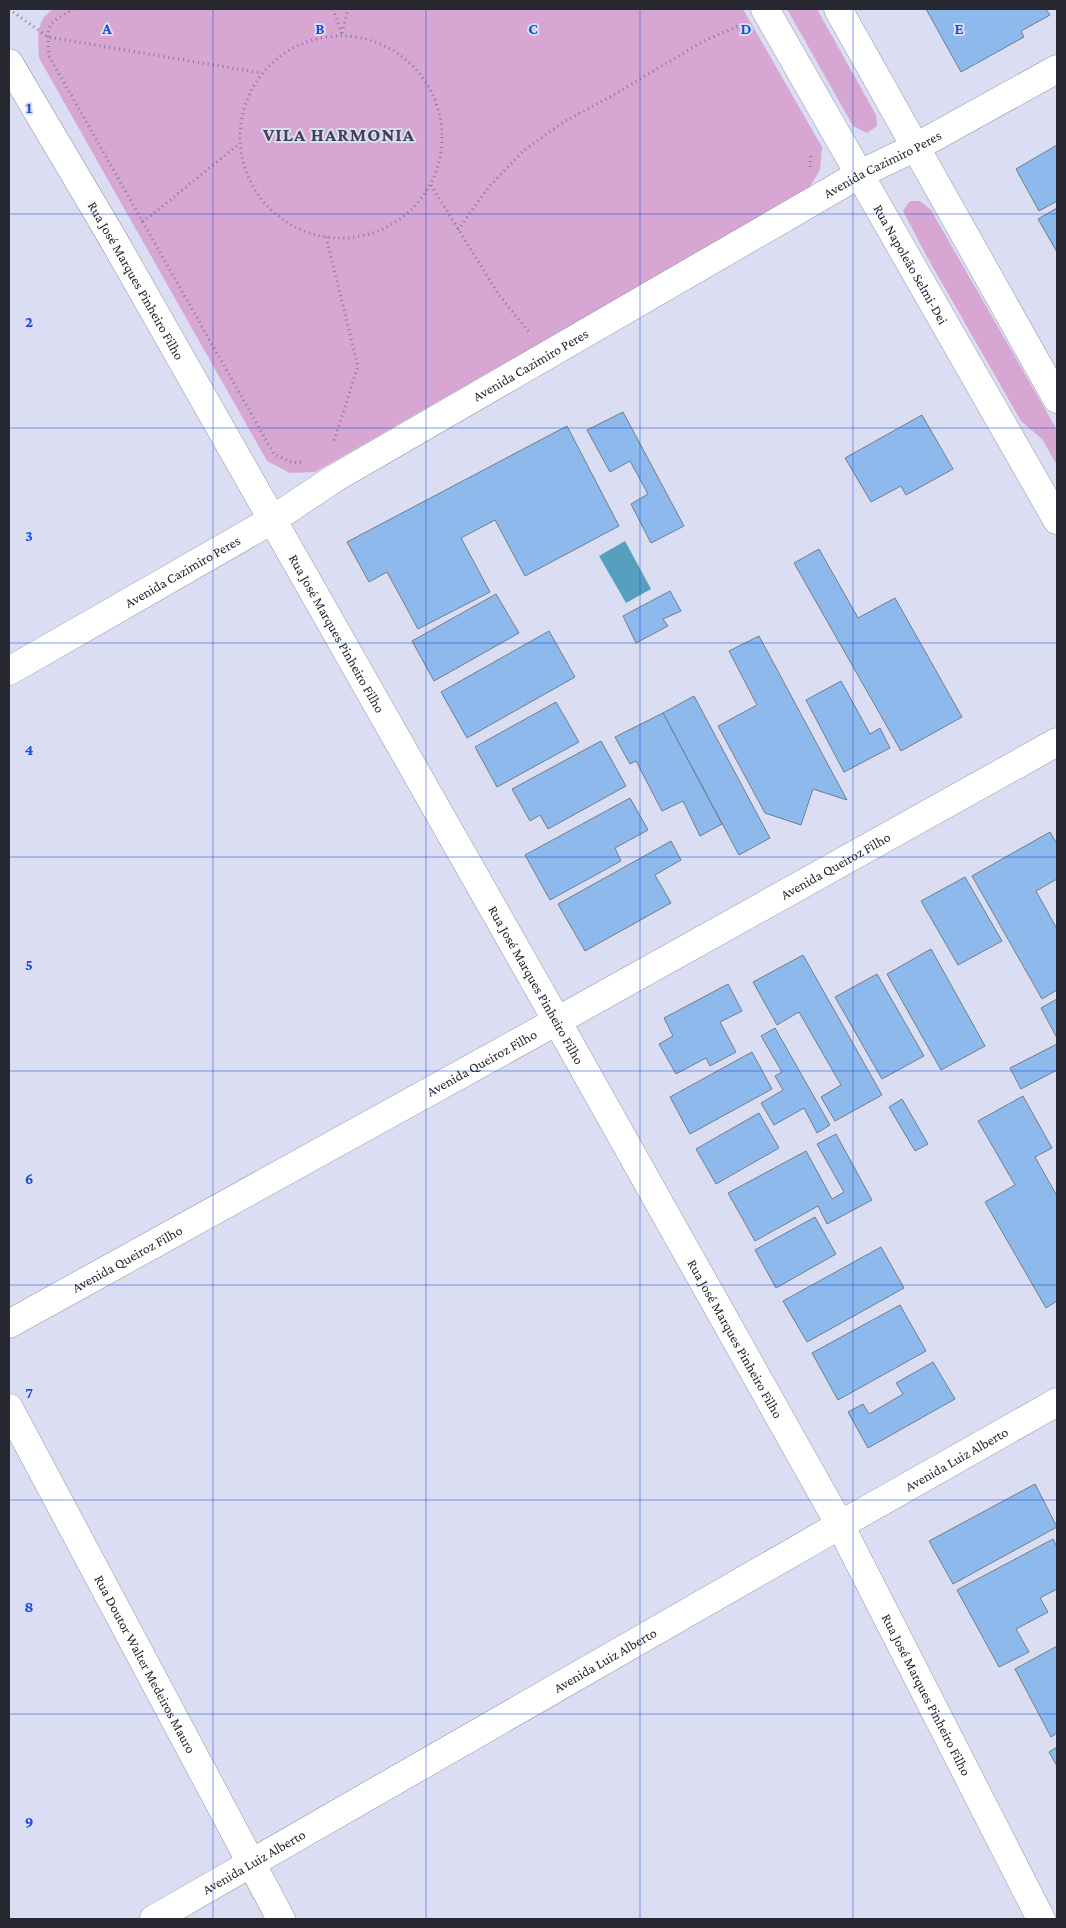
<svg xmlns="http://www.w3.org/2000/svg" width="1066" height="1928" font-family="'Crimson Pro',serif">
  <style>
    .green { fill: #d7a6d2 }
    .water { fill: #55a0bf }
    .building { fill: #8db9ed; stroke: #707d8c }
    .lines { fill: none; stroke-linecap: round; stroke-linejoin: round }
    .minor-casing { stroke: #9396a9; stroke-width: 29 }
    .major-casing { stroke: #9396a9; stroke-width: 29 }
    .path { stroke: #7d7f8d; stroke-width: 3; stroke-dasharray: 1 4; stroke-linecap: butt }
    .minor { stroke: #fff; stroke-width: 28 }
    .major { stroke: #fff; stroke-width: 28 }
    .grid { fill: none; stroke: #1d4ed8; stroke-width: 1; stroke-opacity: 0.55 }
    .labels { text-anchor: middle; stroke-width: 4; stroke-linejoin: round; paint-order: stroke }
    .street-label { font-size: 14px; fill: #26272f; stroke: #dbdef3 }
    .district-label { font-size: 19px; font-weight: bold; letter-spacing: 1px; fill: #3f4252; stroke: #dbdef3 }
    .grid-label { font-size: 16px; text-anchor: middle; font-weight: bold; fill: #1d4ed8; stroke: #dbdef3; stroke-width: 4; stroke-linejoin: round; paint-order: stroke }
  </style>
  <rect width="100%" height="100%" fill="#dbdef3"/>
  <g class="green">
    <path d="M54,9H743L822,147L820,170L809,188L315,472L290,473L267,461L39,58C38,39 35,19 54,9Z"/>
    <path d="M787,9H817L876,115L877,126L867,133L853,126Z"/>
    <path d="M910,201H920L931,210L1057,430V465L1042,439L1021,421L926,255L903,211Z"/>
  </g>
  <path class="water" d="M625,541L651,589L626,603L599,556Z"/>
  <g class="building">
    <path d="M926,9H1046L1050,15L1021,31L1024,37L961,72Z"/>
    <path d="M1057,145V201L1039,211L1016,169Z"/>
    <path d="M1057,208V252L1038,219Z"/>
    <path d="M623,412L684,526L651,543L631,504L648,494L630,461L610,472L587,430Z"/>
    <path d="M922,415L953,469L906,495L901,486L871,502L845,458Z"/>
    <path d="M567,426L619,526L525,576L495,520L461,538L490,592L418,629L387,572L369,582L347,542Z"/>
    <path d="M819,549L858,618L895,598L962,717L901,751L794,563Z"/>
    <path d="M670,591L681,611L663,619L668,626L636,643L623,616Z"/>
    <path d="M496,594L519,633L434,681L412,641Z"/>
    <path d="M549,631L575,677L467,738L441,692Z"/>
    <path d="M759,636L847,800L813,789L801,825L765,813L718,726L757,705L729,651Z"/>
    <path d="M841,681L870,734L880,728L890,748L844,772L806,700Z"/>
    <path d="M694,696L770,838L739,855L663,713Z"/>
    <path d="M556,702L579,742L497,787L475,747Z"/>
    <path d="M663,713L722,824L700,836L683,801L662,811L636,761L630,764L615,737Z"/>
    <path d="M601,741L626,786L548,829L540,815L530,821L512,789Z"/>
    <path d="M630,798L648,830L615,848L621,861L550,900L525,855Z"/>
    <path d="M1050,832L1057,844V879L1036,891L1057,929V990L1042,999L972,876Z"/>
    <path d="M671,841L681,860L655,875L671,903L585,951L558,904Z"/>
    <path d="M965,877L1002,941L958,965L921,901Z"/>
    <path d="M931,949L985,1046L941,1070L887,974Z"/>
    <path d="M803,955L882,1095L835,1121L821,1097L841,1085L799,1012L777,1025L753,982Z"/>
    <path d="M877,974L924,1056L882,1079L835,997Z"/>
    <path d="M728,984L742,1011L720,1022L736,1052L710,1066L706,1058L676,1074L659,1044L673,1036L664,1018Z"/>
    <path d="M1057,999V1038L1041,1008Z"/>
    <path d="M775,1028L830,1125L817,1133L804,1108L774,1125L761,1103L783,1090L775,1076L782,1072L761,1036Z"/>
    <path d="M1057,1044V1070L1021,1089L1010,1068Z"/>
    <path d="M752,1052L772,1089L690,1134L670,1097Z"/>
    <path d="M1023,1096L1052,1148L1035,1157L1057,1196V1301L1046,1308L985,1202L1015,1185L978,1121Z"/>
    <path d="M902,1099L928,1144L915,1151L889,1107Z"/>
    <path d="M759,1113L779,1148L716,1184L696,1149Z"/>
    <path d="M836,1134L872,1200L827,1224L818,1206L755,1241L728,1193L806,1151L832,1199L844,1192L817,1144Z"/>
    <path d="M815,1217L836,1254L776,1288L755,1250Z"/>
    <path d="M881,1247L904,1288L807,1342L783,1301Z"/>
    <path d="M900,1305L926,1351L838,1400L812,1353Z"/>
    <path d="M933,1362L955,1399L868,1448L848,1412L863,1404L869,1414L903,1394L896,1383Z"/>
    <path d="M1035,1484L1057,1527L953,1584L929,1541Z"/>
    <path d="M1053,1539L1057,1547V1589L1040,1598L1048,1612L1016,1629L1029,1652L999,1667L957,1590Z"/>
    <path d="M1057,1646V1733L1051,1737L1015,1669Z"/>
    <path d="M1057,1747V1766L1049,1752Z"/>
  </g>
  <g class="lines">
    <defs>
      <g id="minor">
        <path id="s1" d="M9,63L113,239L557,1021L840,1525L1041,1919"/>
        <path id="s2" d="M9,671L272,520L335,478L860,174L916,147L1057,69"/>
        <path id="s3" d="M9,1324L557,1021L1057,742"/>
        <path id="s4" d="M9,1408L281,1919"/>
        <path id="s5" d="M154,1919L840,1525L1057,1402"/>
      </g>
      <g id="major">
        <path id="s6" d="M765,9L1057,520"/>
        <path d="M838,9L1057,399"/>
      </g>
    </defs>
    <use href="#minor" class="minor-casing"/>
    <use href="#major" class="major-casing"/>
    <g class="path">
      <path d="M9,9L48,37L261,73"/>
      <path d="M74,9C46,24 47,24 49,56L274,454L293,463L301,462"/>
      <path d="M333,9L342,34"/>
      <path d="M342,33L348,9"/>
      <circle cx="341" cy="137" r="101"/>
      <path d="M810,167L811,154"/>
      <path d="M431,185L499,295L529,332"/>
      <path d="M142,221L153,214L239,144"/>
      <path d="M458,230L488,188L523,151L565,121L610,97L702,42L738,26"/>
      <path d="M326,237L358,366L333,444"/>
    </g>
    <use href="#minor" class="minor"/>
    <use href="#major" class="major"/>
  </g>
  <path class="grid" d="M213,9V1919M426,9V1919M640,9V1919M853,9V1919M9,214H1057M9,428H1057M9,643H1057M9,857H1057M9,1071H1057M9,1285H1057M9,1500H1057M9,1714H1057"/>
  <g class="labels">
    <g class="street-label">
      <text dy="5" stroke="none"><textPath href="#s2" startOffset="1010">Avenida Cazimiro Peres</textPath></text>
      <text dy="5" stroke="none"><textPath href="#s6" startOffset="294">Rua Napoleão Selmi-Dei</textPath></text>
      <text dy="5" stroke="none"><textPath href="#s1" startOffset="252">Rua José Marques Pinheiro Filho</textPath></text>
      <text dy="5" stroke="none"><textPath href="#s2" startOffset="605">Avenida Cazimiro Peres</textPath></text>
      <text dy="5" stroke="none"><textPath href="#s2" startOffset="200">Avenida Cazimiro Peres</textPath></text>
      <text dy="5" stroke="none"><textPath href="#s1" startOffset="658">Rua José Marques Pinheiro Filho</textPath></text>
      <text dy="5" stroke="none"><textPath href="#s3" startOffset="945">Avenida Queiroz Filho</textPath></text>
      <text dy="5" stroke="none"><textPath href="#s1" startOffset="1062">Rua José Marques Pinheiro Filho</textPath></text>
      <text dy="5" stroke="none"><textPath href="#s3" startOffset="540">Avenida Queiroz Filho</textPath></text>
      <text dy="5" stroke="none"><textPath href="#s3" startOffset="135">Avenida Queiroz Filho</textPath></text>
      <text dy="5" stroke="none"><textPath href="#s1" startOffset="1468">Rua José Marques Pinheiro Filho</textPath></text>
      <text dy="5" stroke="none"><textPath href="#s5" startOffset="925">Avenida Luiz Alberto</textPath></text>
      <text dy="5" stroke="none"><textPath href="#s5" startOffset="520">Avenida Luiz Alberto</textPath></text>
      <text dy="5" stroke="none"><textPath href="#s4" startOffset="290">Rua Doutor Walter Medeiros Mauro</textPath></text>
      <text dy="5" stroke="none"><textPath href="#s1" startOffset="1872">Rua José Marques Pinheiro Filho</textPath></text>
      <text dy="5" stroke="none"><textPath href="#s5" startOffset="115">Avenida Luiz Alberto</textPath></text>
    </g>
    <g class="district-label">
      <text x="339" y="141">VILA HARMONIA</text>
    </g>
  </g>
  <g class="grid-label">
    <text x="107" y="34">A</text>
    <text x="320" y="34">B</text>
    <text x="533" y="34">C</text>
    <text x="746" y="34">D</text>
    <text x="959" y="34">E</text>
    <text x="29" y="113">1</text>
    <text x="29" y="327">2</text>
    <text x="29" y="541">3</text>
    <text x="29" y="755">4</text>
    <text x="29" y="970">5</text>
    <text x="29" y="1184">6</text>
    <text x="29" y="1398">7</text>
    <text x="29" y="1612">8</text>
    <text x="29" y="1827">9</text>
  </g>
  <rect width="1066" height="1928" fill="none" stroke="#26272f" stroke-width="20"/>
</svg>
